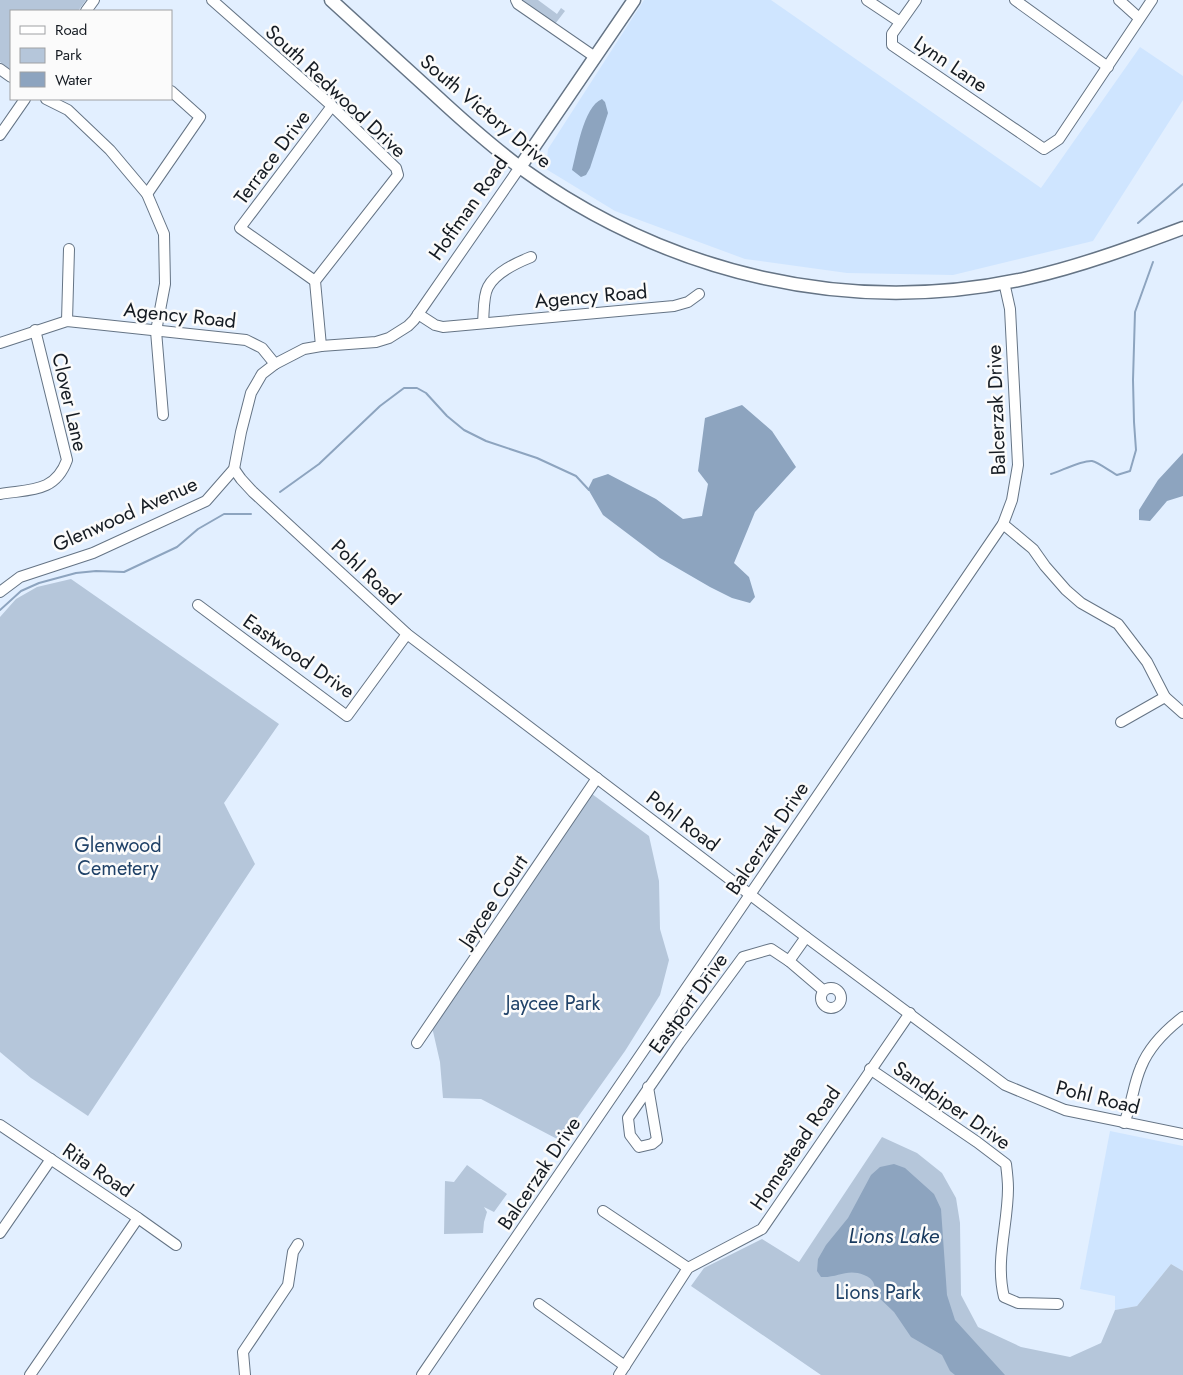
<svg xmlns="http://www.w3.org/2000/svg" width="1183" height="1375" font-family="Jost,sans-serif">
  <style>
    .built { fill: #cfe5ff }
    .green { fill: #b5c6da }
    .water { fill: #8da4bf }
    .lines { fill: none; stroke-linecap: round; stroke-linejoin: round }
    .stream { stroke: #8da4bf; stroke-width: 2 }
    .minor-casing { stroke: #657485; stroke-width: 12 }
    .major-casing { stroke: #657485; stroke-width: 15 }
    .minor { stroke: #fff; stroke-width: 10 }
    .major { stroke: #fff; stroke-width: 12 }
    .labels { text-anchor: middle; stroke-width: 5; stroke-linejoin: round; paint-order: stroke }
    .street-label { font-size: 20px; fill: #151b22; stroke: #fbfbfb }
    .park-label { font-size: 20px; fill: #204268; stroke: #fbfbfb }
    .water-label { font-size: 21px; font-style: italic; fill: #16385d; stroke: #fbfbfb }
  </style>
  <rect width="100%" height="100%" fill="#e2efff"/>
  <g class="built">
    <path d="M644,0H771L1041,188L1140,47L1183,76V100L1093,241L953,275L847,273L745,259L615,211L546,169L548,149Z"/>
    <path d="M1110,1131L1183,1146V1271L1171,1264L1137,1306L1115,1310V1296L1080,1289Z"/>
  </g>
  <g class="green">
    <path d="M0,0H86L78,11H11V70L0,62Z"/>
    <path d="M521,0H538L557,14L561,8L565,11L555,24Z"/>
    <path d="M71,579L279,724L224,803L255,864L88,1116L31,1078L0,1052V617L16,599L37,587Z"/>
    <path d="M592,794L649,836L659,881L660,929L669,960L660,995L625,1051L561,1141L481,1099L443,1098L440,1062L432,1027Z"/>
    <path d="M882,1137L917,1153L942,1173L956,1198L960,1223L961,1295L978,1327L1021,1347L1070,1357L1101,1343L1115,1310L1137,1306L1171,1264L1183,1271V1375H821L691,1286L704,1268L762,1239L799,1262Z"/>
    <path d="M467,1165L507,1194L494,1212L484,1207L487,1212L484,1222L483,1233L444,1234L445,1181L454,1182Z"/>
  </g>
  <g class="water">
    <path d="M602,99L605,102L608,113L590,168L586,175L581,177L572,170C577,152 583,107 602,99Z"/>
    <path d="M742,405L772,431L796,467L755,512L734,563L749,577L755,597L750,603L732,598L710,587L660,558L603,515L588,489L593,479L608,474L656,499L683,519L702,516L708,484L698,471L705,418Z"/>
    <path d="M1183,453V496L1167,501L1150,521L1139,520V510L1158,480Z"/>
    <path d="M894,1164L905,1168L934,1194L941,1209L947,1295L955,1320L1005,1375H955L950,1371L942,1355L911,1337L894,1312L875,1294C875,1284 874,1279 864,1275C847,1268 838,1278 821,1277L817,1271L818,1259L826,1245L848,1218L871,1175L880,1167Z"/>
  </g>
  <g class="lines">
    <g class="stream">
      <path d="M1138,223L1183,184"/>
      <path d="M1051,474C1061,471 1082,460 1092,461C1098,462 1111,472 1117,475L1130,471L1136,450L1134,422L1133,380L1135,312L1153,262"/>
      <path d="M280,492L319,464L380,406L404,388H417L426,393L447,416L464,430L486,441L537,458L576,476L589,490"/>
      <path d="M0,610L21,591L39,583L76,573L96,571L124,572L177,547L198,529L224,514H251"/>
    </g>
    <defs>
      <g id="minor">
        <path d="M212,0L332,106L396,168L398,175L315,281L321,346"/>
        <path d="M516,0L518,4L595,57"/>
        <path d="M867,0L900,22"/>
        <path d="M916,0L892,34V45L1044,149L1059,139L1152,0"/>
        <path d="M1015,0L1108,67"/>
        <path d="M1119,0L1139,18"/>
        <path d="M86,11L94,0"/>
        <path d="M0,69L11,77"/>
        <path d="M46,99L68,110L110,150L147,194L164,234L165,284L156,331L163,415"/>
        <path d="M0,135L25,99"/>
        <path d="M147,194L200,117L171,91"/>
        <path d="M315,281L240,228L332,106"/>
        <path d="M418,314L435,325L443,327L674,306L688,302L699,294"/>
        <path d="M67,321L69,249"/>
        <path d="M483,323C484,312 483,296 488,287C496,272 516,263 531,257"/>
        <path d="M0,343L67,321L246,340L262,348L275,364"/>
        <path d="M234,469L241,479L253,492L407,634L806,937L1005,1085L1065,1110L1183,1134"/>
        <path d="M0,494C30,489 55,493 67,460L35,330"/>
        <path d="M1003,524L1033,549L1045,566L1066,590L1081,603L1118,624L1147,662L1165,697L1183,713"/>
        <path d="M0,592L20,577L93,553L206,501L234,469L241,432L251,393L262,374L275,364L304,349L321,346L376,342L389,338L408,326L414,320L520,167"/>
        <path d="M198,605L347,716L407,634"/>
        <path d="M1121,722L1165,697"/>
        <path d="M789,961L823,990"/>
        <circle cx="831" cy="998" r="10"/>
        <path d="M417,1043L597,778"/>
        <path d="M870,1069L977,1142L1006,1164C1007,1172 1008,1180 1008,1188C1008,1225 995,1260 1004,1297L1018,1303L1058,1304"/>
        <path d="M648,1087L657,1140L652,1144L639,1147L630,1135L628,1118L679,1044L743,957L771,949L789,961L806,937"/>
        <path d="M1124,1123C1132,1105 1133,1085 1141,1067C1149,1047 1166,1030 1183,1017"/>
        <path d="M0,1125L138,1218L176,1245"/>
        <path d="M603,1211L688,1268"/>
        <path d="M0,1233L51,1159"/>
        <path d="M539,1304L625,1366"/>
        <path d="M30,1375L138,1218"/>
        <path d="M245,1375L243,1352L288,1285L293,1252L298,1244"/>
        <path d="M422,1375L1003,524L1012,500L1018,465L1010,309L1004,282"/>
        <path d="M619,1375L688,1268L762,1229L910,1013"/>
      </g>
      <g id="major">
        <path d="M331,0C365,31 399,62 433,93C461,119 490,145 521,168C668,274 849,318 1028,278C1081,266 1132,247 1183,228"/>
        <path d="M520,167L634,0"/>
      </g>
    </defs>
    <use href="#minor" class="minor-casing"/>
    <use href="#major" class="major-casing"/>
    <use href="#minor" class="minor"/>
    <use href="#major" class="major"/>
  </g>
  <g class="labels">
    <g class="street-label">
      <text transform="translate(951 64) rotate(34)" y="7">Lynn Lane</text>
      <text transform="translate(336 91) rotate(43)" y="7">South Redwood Drive</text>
      <text transform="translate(486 111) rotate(40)" y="7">South Victory Drive</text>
      <text transform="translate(272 157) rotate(-53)" y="7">Terrace Drive</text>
      <text transform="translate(468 208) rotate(-55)" y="7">Hoffman Road</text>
      <text transform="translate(591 296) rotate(-5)" y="7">Agency Road</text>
      <text transform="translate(180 315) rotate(6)" y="7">Agency Road</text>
      <text transform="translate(70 402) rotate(77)" y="7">Clover Lane</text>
      <text transform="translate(996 410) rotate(-92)" y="7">Balcerzak Drive</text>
      <text transform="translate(125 514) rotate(-24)" y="7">Glenwood Avenue</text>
      <text transform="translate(366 572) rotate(43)" y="7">Pohl Road</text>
      <text transform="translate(299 656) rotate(35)" y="7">Eastwood Drive</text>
      <text transform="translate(683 821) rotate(37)" y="7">Pohl Road</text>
      <text transform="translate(767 838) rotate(-56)" y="7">Balcerzak Drive</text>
      <text transform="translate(493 901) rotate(-56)" y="7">Jaycee Court</text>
      <text transform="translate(688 1003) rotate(-54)" y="7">Eastport Drive</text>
      <text transform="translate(1098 1097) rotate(14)" y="7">Pohl Road</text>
      <text transform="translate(952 1105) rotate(35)" y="7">Sandpiper Drive</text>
      <text transform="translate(795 1148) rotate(-56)" y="7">Homestead Road</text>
      <text transform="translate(98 1170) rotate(34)" y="7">Rita Road</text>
      <text transform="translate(539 1173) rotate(-56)" y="7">Balcerzak Drive</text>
    </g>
    <g class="park-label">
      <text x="118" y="852">Glenwood<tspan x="118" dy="23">Cemetery</tspan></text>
      <text x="553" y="1010">Jaycee Park</text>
      <text x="878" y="1299">Lions Park</text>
    </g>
    <g class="water-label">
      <text x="894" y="1243">Lions Lake</text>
    </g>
  </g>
  <rect x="10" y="10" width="162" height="90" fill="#fbfbfb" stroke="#9fa1a4"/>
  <rect x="20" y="26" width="25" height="8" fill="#ffffff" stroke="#9fa1a4"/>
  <text x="55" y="35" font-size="15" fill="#151b22">Road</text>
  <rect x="20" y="48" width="25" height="15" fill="#b5c6da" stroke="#9fa1a4"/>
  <text x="55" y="60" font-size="15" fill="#151b22">Park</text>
  <rect x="20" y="72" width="25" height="15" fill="#8da4bf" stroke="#9fa1a4"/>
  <text x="55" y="85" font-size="15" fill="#151b22">Water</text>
</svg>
